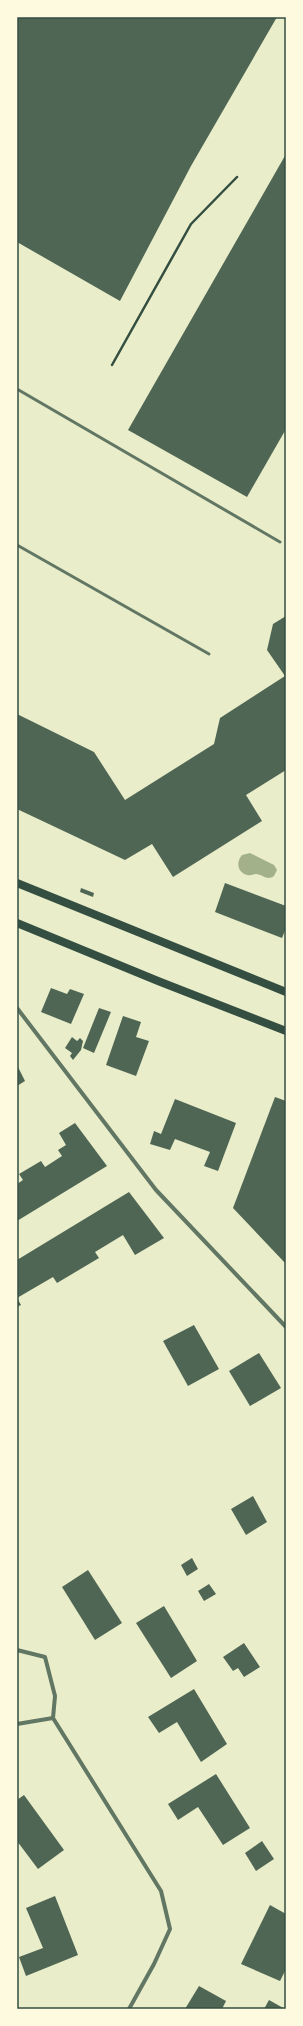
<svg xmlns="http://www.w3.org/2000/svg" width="303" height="2026" font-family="Inter,sans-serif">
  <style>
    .water { fill: #a3b18a }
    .building { fill: #4f6655 }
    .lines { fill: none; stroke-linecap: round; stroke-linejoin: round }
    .path { stroke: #344e41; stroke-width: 2.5 }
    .service { stroke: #617663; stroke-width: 3 }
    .minor { stroke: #617663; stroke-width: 4 }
    .secondary { stroke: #344e41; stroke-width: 8 }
    .neatline { fill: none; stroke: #344e41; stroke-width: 1.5 }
  </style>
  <rect width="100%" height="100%" fill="#e9edc9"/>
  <path class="water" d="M250,853L274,865L277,870L274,876C267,881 264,875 256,874C253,874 251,876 247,875C237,872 236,862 242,855Z"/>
  <g class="building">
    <path d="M17,17H277L191,166L120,301L17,242Z"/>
    <path d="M286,154V429L247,497L128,430Z"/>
    <path d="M286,616V770L246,795L262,821L173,877L152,844L125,860L17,809V714L94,752L125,800L214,744L220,718L285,676L267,650L273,624Z"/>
    <path d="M225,883L286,906V928L282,938L215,912Z"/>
    <path d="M81,888L94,893L93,897L80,892Z"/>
    <path d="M51,988L67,994L70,989L84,994L71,1024L41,1012Z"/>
    <path d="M99,1008L111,1012L94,1053L83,1048Z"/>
    <path d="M123,1016L141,1022L136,1037L149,1041L136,1076L106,1065Z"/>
    <path d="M72,1037L77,1041L80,1038L83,1041L81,1050L73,1060L70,1056L72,1053L65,1048Z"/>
    <path d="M17,1065L25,1081L17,1086Z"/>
    <path d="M275,1097L286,1101V1264L233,1208Z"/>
    <path d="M175,1099L236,1123L218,1171L204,1166L210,1152L175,1139L170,1150L150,1144L154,1131L161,1134Z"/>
    <path d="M75,1123L107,1166L17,1221V1184L23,1180L19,1174L41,1161L45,1167L62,1156L58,1150L66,1145L59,1133Z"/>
    <path d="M129,1192L164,1238L135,1255L123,1235L95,1252L99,1258L57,1283L53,1277L17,1298L21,1305L17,1307V1260Z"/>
    <path d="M194,1325L219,1369L188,1386L163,1341Z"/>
    <path d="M259,1353L281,1388L250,1406L229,1371Z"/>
    <path d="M253,1496L267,1522L246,1535L231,1509Z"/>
    <path d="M192,1558L198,1569L187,1576L181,1565Z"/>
    <path d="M88,1570L122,1623L95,1640L62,1587Z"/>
    <path d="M209,1584L216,1594L204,1601L198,1591Z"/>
    <path d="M164,1606L197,1661L171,1678L136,1623Z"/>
    <path d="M244,1643L260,1667L244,1677L238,1668L233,1671L223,1657Z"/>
    <path d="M194,1689L227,1744L201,1762L177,1722L159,1733L148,1717Z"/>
    <path d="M216,1774L250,1828L223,1845L198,1807L178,1820L168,1804Z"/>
    <path d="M24,1795L64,1850L38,1869L17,1841V1800Z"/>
    <path d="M262,1841L274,1859L256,1871L245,1853Z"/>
    <path d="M55,1896L78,1955L26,1976L19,1957L43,1948L26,1908Z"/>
    <path d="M270,1905L286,1914V1969L280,1981L241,1964Z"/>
    <path d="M199,1986L226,2001L222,2009H185Z"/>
    <path d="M269,2000L285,2009H264Z"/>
  </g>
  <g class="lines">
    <path class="path" d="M112,365L191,224L237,177"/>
    <g class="service">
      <path d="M17,389L280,542"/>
      <path d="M17,545L209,654"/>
    </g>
    <g class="minor">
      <path d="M17,1008L156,1190L286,1327"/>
      <path d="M17,1650L45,1657L55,1696L53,1718L161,1891L170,1929L154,1964L129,2009"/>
      <path d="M17,1724L53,1718"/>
    </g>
    <g class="secondary">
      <path d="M17,883L286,992"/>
      <path d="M17,923L158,981L286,1031"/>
    </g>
  </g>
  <rect width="303" height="2026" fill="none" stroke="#fefae0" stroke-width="36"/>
  <rect x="18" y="18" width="267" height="1990" class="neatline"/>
</svg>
